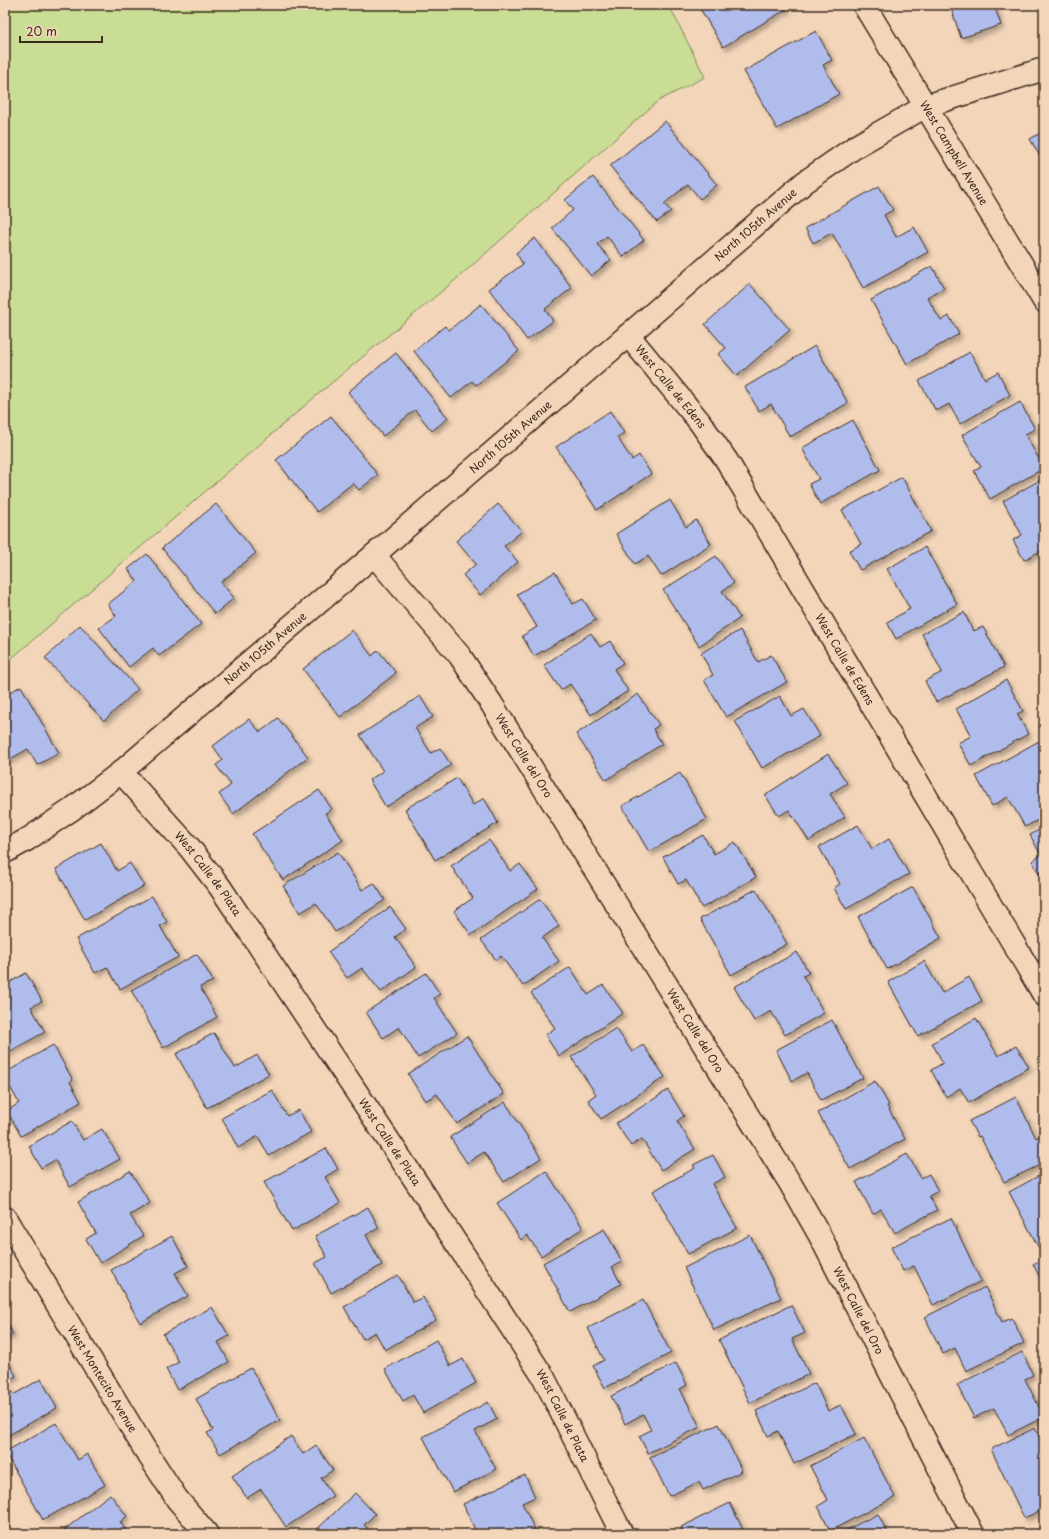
<svg xmlns="http://www.w3.org/2000/svg" width="1049" height="1539" font-family="'Playpen Sans',sans-serif">
  <style>
    .green { fill: #c9de94; stroke: #828459 }
    .building { fill: #b0bcec; stroke: #3b2a1e; filter: url(#shadow) }
    .lines { fill: none; stroke-linecap: round; stroke-linejoin: round }
    .minor-casing { stroke: #3b2a1e; stroke-width: 25 }
    .minor { stroke: #f3d6ba; stroke-width: 22 }
    .labels { text-anchor: middle; stroke-width: 4; stroke-linejoin: round; paint-order: stroke }
    .street-label { font-size: 11px; fill: #3b2a1e; stroke: #f3d6ba }
  </style>
  <defs>
    <filter id="shadow"><feDropShadow dx="3.5" dy="3.5" stdDeviation="2" flood-color="#0004"/></filter>
  </defs>
  <rect width="100%" height="100%" fill="#f3d6ba"/>
  <filter id="ink" filterUnits="userSpaceOnUse"><feTurbulence type="fractalNoise" baseFrequency=".025" numOctaves="2"/><feDisplacementMap in="SourceGraphic" scale="8" xChannelSelector="R" yChannelSelector="G"/><feConvolveMatrix kernelMatrix="1 2 1 2 8 2 1 2 1" color-interpolation-filters="sRGB"/></filter>
  <g filter="url(#ink)">
    <path class="green" d="M5,5H669L705,77L658,101L460,276L323,390L5,664Z"/>
    <g class="building">
      <path d="M698,5H785L787,9L723,47Z"/>
      <path d="M950,5H994L1001,25L961,38Z"/>
      <path d="M816,31L832,60L823,65L839,94L777,129L744,71Z"/>
      <path d="M665,121L717,185L700,199L688,184L664,204L671,211L657,222L610,166Z"/>
      <path d="M1044,131V163L1030,139Z"/>
      <path d="M593,177L644,240L623,257L607,236L597,244L611,260L591,276L552,228L573,210L565,200Z"/>
      <path d="M879,186L893,210L884,215L896,237L914,227L928,252L863,288L832,233L813,243L805,228Z"/>
      <path d="M535,238L572,288L545,309L553,321L527,340L489,289L523,264L516,253Z"/>
      <path d="M932,266L944,288L927,297L941,321L949,316L959,334L907,364L871,300Z"/>
      <path d="M750,284L790,330L737,376L718,354L726,348L705,324Z"/>
      <path d="M481,304L519,351L476,385L472,381L451,398L414,351L445,326L449,330Z"/>
      <path d="M815,346L848,403L790,437L771,404L759,411L745,387Z"/>
      <path d="M970,352L985,379L998,372L1010,395L960,424L949,404L936,411L919,381Z"/>
      <path d="M396,353L448,418L432,431L415,410L383,436L348,392Z"/>
      <path d="M1020,402L1035,429L1025,434L1044,468L990,499L974,471L981,467L962,435Z"/>
      <path d="M610,411L624,433L617,437L632,460L639,455L651,474L597,510L556,447Z"/>
      <path d="M331,416L378,475L359,490L353,483L317,512L276,460Z"/>
      <path d="M853,420L880,470L820,504L809,484L819,479L802,448Z"/>
      <path d="M902,477L931,531L860,570L849,551L861,544L842,510Z"/>
      <path d="M1040,480L1044,487V549L1024,560L1013,540L1022,535L1003,501Z"/>
      <path d="M670,500L686,527L696,520L711,544L661,576L648,556L635,564L616,534Z"/>
      <path d="M216,504L256,553L221,582L234,598L215,614L162,548Z"/>
      <path d="M498,504L522,531L504,546L518,562L480,595L463,575L476,564L456,541Z"/>
      <path d="M925,547L957,604L896,639L887,622L910,609L887,569Z"/>
      <path d="M147,554L201,624L159,656L153,648L129,667L99,628L116,616L108,604L137,581L128,569Z"/>
      <path d="M716,556L734,583L722,591L740,618L699,646L663,590Z"/>
      <path d="M555,572L573,604L583,599L596,620L534,656L522,636L537,627L517,594Z"/>
      <path d="M964,612L973,631L983,627L1004,667L936,702L925,681L942,672L922,634Z"/>
      <path d="M80,625L138,689L104,721L45,658Z"/>
      <path d="M352,630L372,656L378,650L396,673L340,717L303,669Z"/>
      <path d="M740,630L758,662L771,655L787,682L726,717L704,680L713,675L701,653Z"/>
      <path d="M591,633L600,647L610,641L623,663L614,669L628,691L591,715L570,684L561,690L544,665Z"/>
      <path d="M1006,680L1023,711L1017,714L1028,734L971,766L958,743L971,736L956,709Z"/>
      <path d="M21,686L59,753L37,765L28,749L5,762V695Z"/>
      <path d="M638,694L659,725L653,729L662,744L606,780L576,734Z"/>
      <path d="M420,696L433,717L415,728L431,753L440,748L451,765L386,807L369,780L383,771L360,735Z"/>
      <path d="M780,696L791,716L804,709L820,736L762,768L735,721Z"/>
      <path d="M278,718L308,757L233,814L219,794L231,785L216,765L223,760L213,746L249,719L260,732Z"/>
      <path d="M1039,741L1044,749V817L1025,827L1008,797L992,806L976,776Z"/>
      <path d="M828,754L847,783L830,794L845,817L809,841L789,810L779,816L765,795Z"/>
      <path d="M680,773L707,819L649,852L622,806Z"/>
      <path d="M457,778L473,805L484,798L498,823L435,860L405,809Z"/>
      <path d="M319,790L332,809L325,813L343,840L283,880L252,834Z"/>
      <path d="M858,825L872,849L889,839L909,874L846,909L834,888L840,884L819,847Z"/>
      <path d="M1044,827V882L1032,861L1041,855L1030,835Z"/>
      <path d="M703,835L714,854L735,842L756,877L702,908L686,880L678,884L663,857Z"/>
      <path d="M489,840L510,871L520,864L538,889L471,935L454,911L473,898L451,866Z"/>
      <path d="M101,843L117,871L130,863L144,886L85,920L56,869Z"/>
      <path d="M338,852L362,890L374,883L385,900L335,932L316,903L300,913L283,886Z"/>
      <path d="M913,887L941,938L887,969L858,917Z"/>
      <path d="M756,889L787,944L731,975L700,919Z"/>
      <path d="M152,896L167,922L160,926L178,957L120,989L107,967L95,973L76,939Z"/>
      <path d="M540,899L559,926L542,938L559,961L523,986L501,956L496,960L481,940Z"/>
      <path d="M390,907L406,929L395,937L416,967L381,992L362,968L347,978L328,952Z"/>
      <path d="M797,952L809,973L803,976L824,1013L785,1035L771,1011L754,1021L734,987Z"/>
      <path d="M197,954L213,981L200,987L217,1017L163,1048L131,990Z"/>
      <path d="M924,961L942,993L969,977L982,1001L918,1036L888,982Z"/>
      <path d="M570,967L588,995L603,985L623,1013L559,1056L545,1035L555,1028L531,993Z"/>
      <path d="M26,973L42,1001L31,1007L45,1032L5,1054V985Z"/>
      <path d="M426,973L440,994L434,998L457,1033L418,1058L399,1027L383,1038L366,1012Z"/>
      <path d="M976,1018L998,1056L1016,1046L1029,1067L969,1103L960,1088L946,1097L931,1070L943,1063L932,1043Z"/>
      <path d="M832,1020L863,1078L821,1100L807,1073L792,1081L776,1050Z"/>
      <path d="M616,1028L632,1052L643,1045L665,1077L601,1119L588,1100L596,1094L571,1057Z"/>
      <path d="M214,1033L235,1068L257,1055L269,1074L207,1108L176,1054Z"/>
      <path d="M467,1036L504,1094L457,1124L437,1094L425,1101L408,1074Z"/>
      <path d="M53,1045L73,1080L70,1082L81,1102L21,1136L7,1111L19,1103L5,1078V1073Z"/>
      <path d="M875,1081L889,1105L887,1106L905,1139L850,1169L818,1113Z"/>
      <path d="M272,1090L287,1116L299,1110L311,1132L269,1156L258,1136L238,1148L222,1118Z"/>
      <path d="M668,1090L684,1116L677,1121L695,1149L661,1170L642,1139L631,1146L616,1123Z"/>
      <path d="M1016,1097L1036,1138L1044,1134V1163L1004,1182L980,1136L978,1137L969,1121Z"/>
      <path d="M505,1102L541,1158L504,1182L484,1152L467,1163L450,1137Z"/>
      <path d="M72,1121L83,1140L102,1129L120,1159L70,1187L55,1160L41,1168L29,1146Z"/>
      <path d="M326,1148L338,1169L325,1177L340,1203L292,1231L264,1182Z"/>
      <path d="M907,1154L921,1178L929,1174L938,1191L929,1196L937,1210L895,1233L881,1209L873,1214L856,1182Z"/>
      <path d="M713,1155L725,1177L712,1184L737,1228L688,1254L653,1191L695,1168L693,1165Z"/>
      <path d="M130,1171L150,1203L130,1215L143,1236L100,1263L86,1239L96,1233L78,1202Z"/>
      <path d="M546,1171L583,1228L541,1256L527,1235L521,1240L497,1203Z"/>
      <path d="M1044,1173V1245L1039,1248L1009,1192Z"/>
      <path d="M368,1207L379,1228L366,1235L382,1265L331,1293L315,1263L327,1257L315,1236Z"/>
      <path d="M951,1218L981,1281L933,1305L914,1266L903,1271L891,1247Z"/>
      <path d="M604,1229L622,1262L612,1267L621,1284L570,1312L543,1263Z"/>
      <path d="M750,1235L781,1298L714,1330L684,1268Z"/>
      <path d="M172,1236L188,1266L175,1273L188,1296L140,1323L111,1270Z"/>
      <path d="M1044,1259V1286L1033,1264Z"/>
      <path d="M398,1275L413,1302L423,1297L436,1320L385,1350L375,1332L363,1339L344,1307Z"/>
      <path d="M985,1287L1002,1322L1012,1318L1024,1343L966,1371L955,1348L943,1354L925,1317Z"/>
      <path d="M643,1300L671,1353L605,1388L593,1366L604,1360L588,1328Z"/>
      <path d="M791,1305L805,1333L792,1339L809,1374L750,1403L719,1340Z"/>
      <path d="M212,1307L229,1336L218,1342L229,1362L177,1390L166,1369L179,1362L163,1334Z"/>
      <path d="M5,1320L13,1334L5,1338Z"/>
      <path d="M436,1340L450,1366L463,1359L476,1383L423,1413L413,1395L403,1401L385,1369Z"/>
      <path d="M1022,1352L1033,1375L1025,1379L1044,1417L1008,1435L994,1408L974,1418L957,1385Z"/>
      <path d="M6,1357L16,1376L5,1382L13,1395L41,1379L57,1408L5,1437Z"/>
      <path d="M676,1363L687,1385L680,1389L700,1427L648,1453L639,1436L651,1430L643,1414L625,1424L611,1396Z"/>
      <path d="M251,1368L280,1420L220,1454L207,1433L213,1430L196,1399Z"/>
      <path d="M815,1383L828,1411L841,1405L856,1434L794,1464L778,1431L768,1436L756,1411Z"/>
      <path d="M488,1402L497,1419L475,1431L496,1469L453,1492L423,1437Z"/>
      <path d="M56,1423L78,1460L87,1454L105,1485L43,1520L5,1452Z"/>
      <path d="M719,1424L742,1471L703,1490L699,1482L669,1496L650,1457Z"/>
      <path d="M1035,1428L1042,1443L1044,1442V1509L1024,1518L991,1449Z"/>
      <path d="M291,1436L303,1454L316,1445L333,1470L321,1478L333,1496L286,1527L261,1489L247,1498L232,1476Z"/>
      <path d="M864,1438L895,1497L830,1531L818,1506L828,1500L810,1466Z"/>
      <path d="M525,1475L535,1497L522,1503L536,1532L531,1534H477L463,1504Z"/>
      <path d="M355,1493L375,1514L364,1525L373,1534H312Z"/>
      <path d="M110,1494L127,1516L120,1522L129,1534H59Z"/>
      <path d="M730,1503L745,1534H684L681,1527Z"/>
      <path d="M878,1514L888,1534H840V1533Z"/>
    </g>
    <g class="lines">
      <defs>
        <g id="minor">
          <path id="s1" d="M864,5L1044,301"/>
          <path id="s2" d="M628,335L699,421L727,461L1044,995"/>
          <path id="s3" d="M374,555L460,656L491,703L790,1183L819,1234L973,1534"/>
          <path id="s4" d="M121,772L189,847L220,887L419,1186L544,1378L622,1534"/>
          <path id="s5" d="M5,852L28,839L71,810L121,772L374,555L805,182L858,145L926,106L1044,69"/>
          <path id="s6" d="M5,1218L144,1448L177,1499L207,1534"/>
        </g>
      </defs>
      <use href="#minor" class="minor-casing"/>
      <use href="#minor" class="minor"/>
    </g>
  </g>
  <g class="labels">
    <g class="street-label">
      <text dy="4" stroke="none"><textPath href="#s1" startOffset="173">West Campbell Avenue</textPath></text>
      <text dy="4" stroke="none"><textPath href="#s5" startOffset="979">North 105th Avenue</textPath></text>
      <text dy="4" stroke="none"><textPath href="#s2" startOffset="67">West Calle de Edens</textPath></text>
      <text dy="4" stroke="none"><textPath href="#s5" startOffset="655">North 105th Avenue</textPath></text>
      <text dy="4" stroke="none"><textPath href="#s5" startOffset="331">North 105th Avenue</textPath></text>
      <text dy="4" stroke="none"><textPath href="#s2" startOffset="391">West Calle de Edens</textPath></text>
      <text dy="4" stroke="none"><textPath href="#s3" startOffset="251">West Calle del Oro</textPath></text>
      <text dy="4" stroke="none"><textPath href="#s4" startOffset="134">West Calle de Plata</textPath></text>
      <text dy="4" stroke="none"><textPath href="#s3" startOffset="575">West Calle del Oro</textPath></text>
      <text dy="4" stroke="none"><textPath href="#s4" startOffset="458">West Calle de Plata</textPath></text>
      <text dy="4" stroke="none"><textPath href="#s3" startOffset="899">West Calle del Oro</textPath></text>
      <text dy="4" stroke="none"><textPath href="#s6" startOffset="188">West Montecito Avenue</textPath></text>
      <text dy="4" stroke="none"><textPath href="#s4" startOffset="782">West Calle de Plata</textPath></text>
    </g>
  </g>
  <rect width="1049" height="1539" fill="none" stroke="#f3d6ba" stroke-width="20"/>
  <rect x="10" y="10" width="1029" height="1519" fill="none" stroke="#3b2a1e" stroke-width="1.5" filter="url(#ink)"/>
  <path d="M20 36v6h82v-6" fill="none" stroke="#3b2a1e" stroke-width="2"/>
  <text x="26" y="36" font-size="12" fill="#3b2a1e" stroke="#f3d6ba" stroke-width="3" paint-order="stroke">20 m</text>
</svg>
